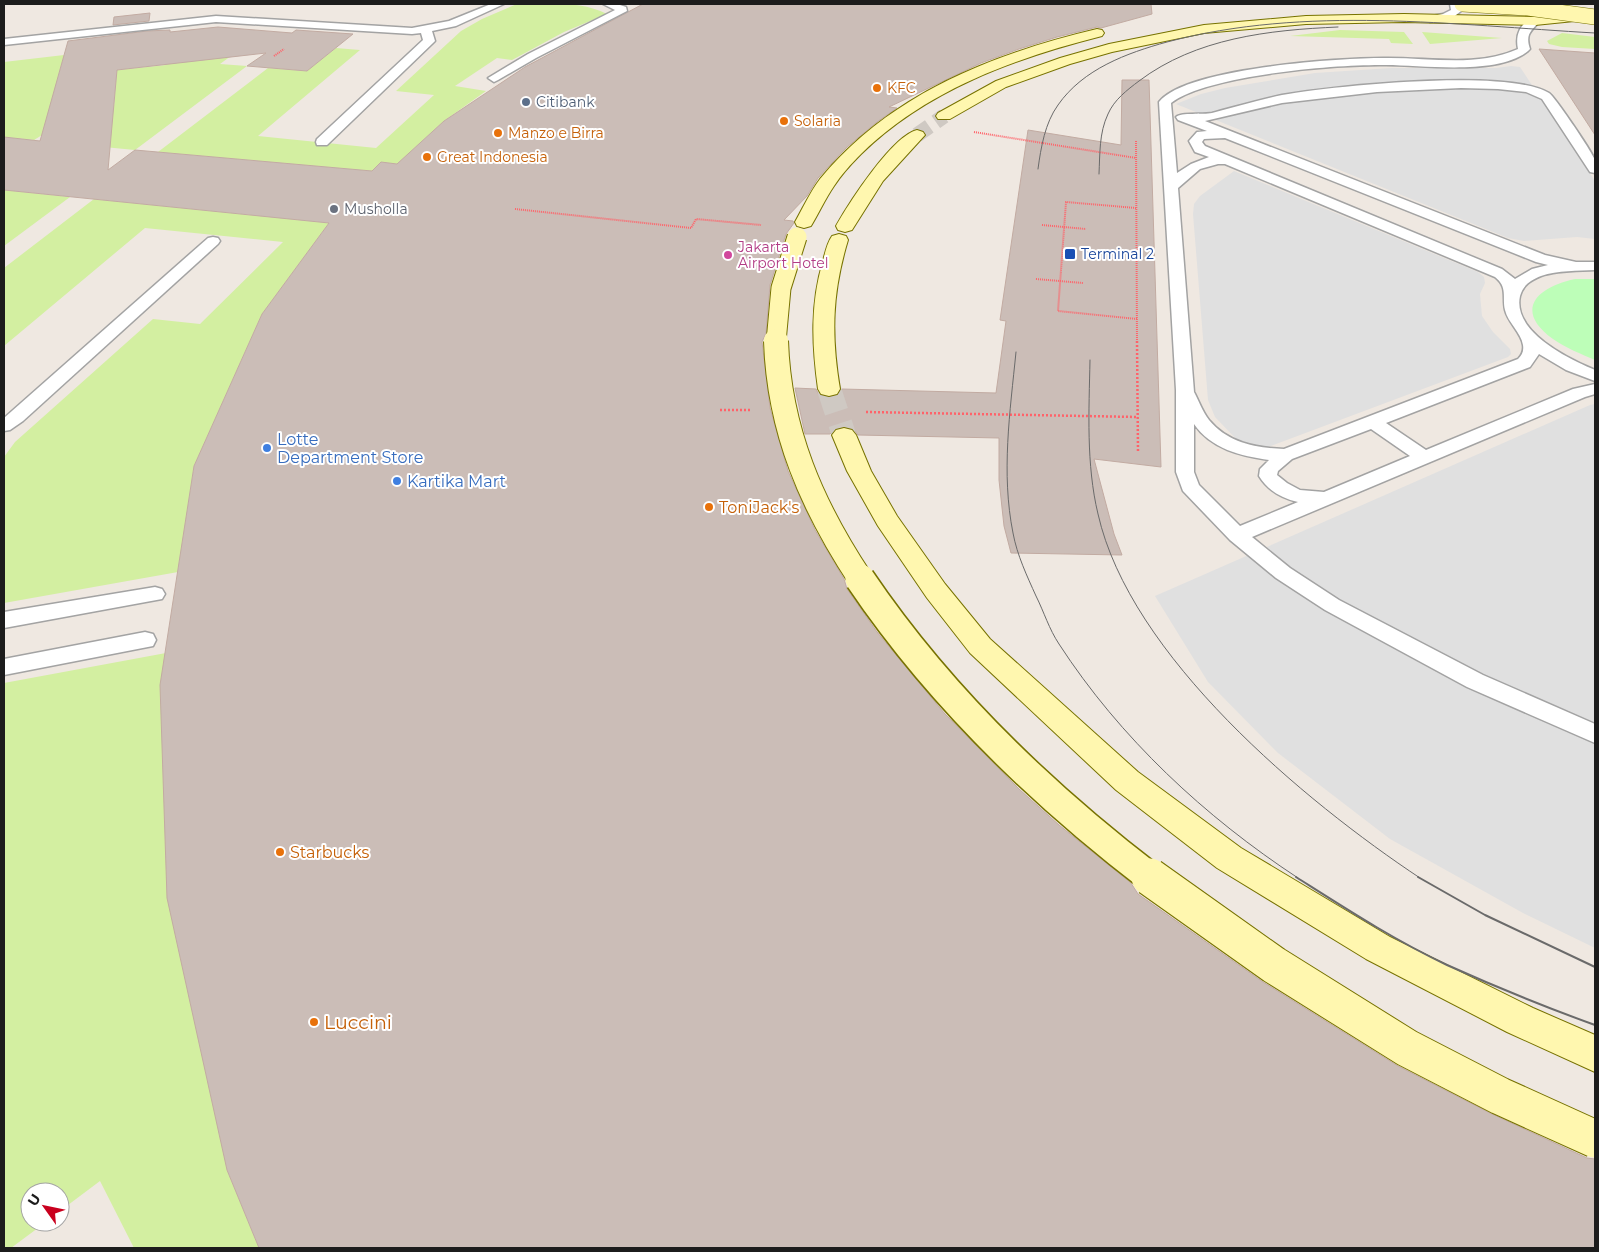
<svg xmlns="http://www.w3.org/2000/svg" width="1599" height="1252" font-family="Montserrat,sans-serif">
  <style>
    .grass { fill: #d3efa1 }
    .park { fill: #bdfeb8 }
    .parking { fill: #e0e0e0 }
    .building { fill: #cbbdb7; stroke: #c2aba2 }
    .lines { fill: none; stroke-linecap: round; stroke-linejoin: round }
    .secondary-tunnel-far1 { stroke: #cfc9c3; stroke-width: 15; stroke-dasharray: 15 8; stroke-linecap: butt }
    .secondary-tunnel { stroke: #cfc9c3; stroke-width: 24; stroke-dasharray: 24 12; stroke-linecap: butt }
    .lane-casing { stroke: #a3a3a3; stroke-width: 3 }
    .secondary-casing { stroke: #777200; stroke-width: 2 }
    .path-far1 { stroke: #ff6269; stroke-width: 2; stroke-dasharray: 1 1; stroke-linecap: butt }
    .path { stroke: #ff6269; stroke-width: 2.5; stroke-dasharray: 2 2; stroke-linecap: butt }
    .lane { fill: #fff; fill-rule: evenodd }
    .secondary { fill: #fff7af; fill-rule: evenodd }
    .tram-far1 { stroke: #6a6a6a; stroke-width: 1 }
    .tram { stroke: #6a6a6a; stroke-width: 2 }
    .secondary-bridge-far4-casing { stroke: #777200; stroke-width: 16; stroke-linecap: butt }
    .secondary-bridge-far3-casing { stroke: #777200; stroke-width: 21; stroke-linecap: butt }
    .secondary-bridge-far2-casing { stroke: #777200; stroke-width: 26; stroke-linecap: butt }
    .secondary-bridge-far1-casing { stroke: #777200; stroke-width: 32; stroke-linecap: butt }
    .secondary-bridge-casing { stroke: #777200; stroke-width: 39; stroke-linecap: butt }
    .secondary-bridge-far4 { stroke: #fff7af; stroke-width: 15 }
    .secondary-bridge-far3 { stroke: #fff7af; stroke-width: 19 }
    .secondary-bridge-far2 { stroke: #fff7af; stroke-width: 24 }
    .secondary-bridge-far1 { stroke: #fff7af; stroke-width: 29 }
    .secondary-bridge { stroke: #fff7af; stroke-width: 37 }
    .food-dot { fill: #e8710a; stroke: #fff; stroke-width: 2 }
    .service-dot { fill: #5c6f8a; stroke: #fff; stroke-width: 2 }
    .worship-dot { fill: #6b7280; stroke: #fff; stroke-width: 2 }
    .transit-dot { fill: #1a4fb4; stroke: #fff; stroke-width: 2 }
    .hotel-dot { fill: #d1479c; stroke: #fff; stroke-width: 2 }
    .shop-dot { fill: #3f7fe0; stroke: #fff; stroke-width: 2 }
    .labels { text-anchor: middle; stroke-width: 4; stroke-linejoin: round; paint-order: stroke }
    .far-food-label { font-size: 14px; fill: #c56008; stroke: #fff; text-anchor: start }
    .far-service-label { font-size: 14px; fill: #4e5e75; stroke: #fff; text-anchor: start }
    .far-worship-label { font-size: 14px; fill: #5b616d; stroke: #fff; text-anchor: start }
    .far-hotel-label { font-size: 14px; fill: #b23c85; stroke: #fff; text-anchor: start }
    .far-transit-label { font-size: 14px; fill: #164399; stroke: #fff; text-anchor: start }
    .shop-label { font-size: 16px; fill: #366cbe; stroke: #fff; text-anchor: start }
    .food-label { font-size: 16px; fill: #c56008; stroke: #fff; text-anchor: start }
    .near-food-label { font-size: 19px; fill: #c56008; stroke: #fff; text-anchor: start }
  </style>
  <rect width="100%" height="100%" fill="#efe8e1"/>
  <g class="grass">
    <path d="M517,4C547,4 580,0 607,14L564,32L512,60L497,58L455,86L486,91L444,121L397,164L381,162L372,171L158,152L268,68L307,71L336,48L360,50L258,136L376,148L434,95L396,91L461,31L482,19Z"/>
    <path d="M1340,30L1404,32L1413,44L1391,43L1389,39L1290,36Z"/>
    <path d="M1422,32L1502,38L1430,44Z"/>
    <path d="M1562,33L1595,37V49L1562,47L1549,44L1547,41Z"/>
    <path d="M250,42L220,64L247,66L135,150L62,143L114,106L117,70L166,65L168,43Z"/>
    <path d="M64,55L58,77L89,106L34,140L4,137V62Z"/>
    <path d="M4,190L70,197L4,246Z"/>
    <path d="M94,199L329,223L262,314L194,466L178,572L4,603V457L15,442L153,319L200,324L283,242L145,228L4,346V268Z"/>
    <path d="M166,653L227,1170L259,1248H134L100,1181L60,1211V1192H30V1222H46L11,1248H4V683Z"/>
  </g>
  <path class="park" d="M1575,279H1595V360C1581,354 1566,348 1553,339C1513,310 1537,287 1575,279Z"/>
  <g class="parking">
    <path d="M1511,66L1520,67L1595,181V239L1577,237L1524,241L1508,238L1176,104L1201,94L1225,88L1315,73L1391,68H1495Z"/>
    <path d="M1234,171L1478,272L1484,277L1485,283L1480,294L1482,316L1493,332L1510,349L1511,354L1508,357L1265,448L1250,447L1239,442L1215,417L1208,400L1193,214L1194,204L1200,196Z"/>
    <path d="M1595,404V948L1523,913L1390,839L1278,753L1208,682L1155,596L1590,405Z"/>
  </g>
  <g class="building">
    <path d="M643,4H1151L1152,14L1101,28L1097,27L1057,37L1019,49L981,63L889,107L897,108L877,122L846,148L818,178L807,196L784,220L793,221L794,223L786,234L770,285L766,333L762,342L770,408L788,471L815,530L844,579L847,589L877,632L945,714L1019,789L1059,825L1131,883L1138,894L1263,982L1398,1066L1492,1114L1587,1158L1595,1159V1248H259L227,1170L167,898L160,685L194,466L262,314L329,223L4,190V137L40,141L68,41L147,31L170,30V32L218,27L292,33L296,30L353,34L307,71L247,66L266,53L117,70L108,170L135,150L372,171L381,162L397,164L444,121L525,67Z"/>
    <path d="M150,13L149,21L113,25L114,17Z"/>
    <path d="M1539,49L1595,53V135Z"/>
    <path d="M1122,80H1149L1161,467L1094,459L1114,534L1122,555L1011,553L1004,526L999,480V438L858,435L853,429L844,426L836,428L830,434H805L795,388L816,389L819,395L829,398L837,396L842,389L996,393L1006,321L1000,320L1028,130L1121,145Z"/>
  </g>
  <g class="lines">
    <path class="secondary-tunnel-far1" d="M917,135L944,116"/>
    <path class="secondary-tunnel" d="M829,389L844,435"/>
    <defs>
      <g id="lane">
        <path d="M491,4H504L456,26L432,31L435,41L433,43L327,145H317L316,142L317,139L423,40L421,33L412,34L216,22L4,45V39L216,16L412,28L449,21Z"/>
        <path d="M603,4H617L626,7L627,11L536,58L498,80L494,82L488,78L528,54L615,10Z"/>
        <path d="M1450,4H1460L1461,11L1451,19L1430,22L1425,19L1426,17L1443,14L1451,10Z"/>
        <path d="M1535,18L1540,21C1531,31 1525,34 1530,49L1528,51C1498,76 1423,65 1386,65C1338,64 1207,75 1171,103L1177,173L1191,164L1209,157L1195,152L1189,141L1197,132L1207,131L1178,120L1176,117C1181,112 1203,115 1212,113C1235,107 1258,100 1282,95C1332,86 1508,68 1549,93C1555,97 1590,149 1594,158C1596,162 1595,168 1595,173L1590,172L1542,99L1526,92L1498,89L1461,88L1377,92L1282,103L1205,121L1545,255L1576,262H1595V270C1578,271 1558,270 1541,276C1531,280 1523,285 1520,296C1512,332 1569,359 1595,370V381L1566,370L1539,354L1530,367L1386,423L1426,450L1573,389L1595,384V394L1585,397L1252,537L1290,568L1339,600L1483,675L1595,724V743L1467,687L1325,610L1276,578L1230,540L1183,491L1176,472V390L1159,102C1185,68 1339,58 1383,58C1429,57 1475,68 1518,49C1515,35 1520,22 1535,18ZM1225,138L1536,262L1548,265L1532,269L1515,279L1502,269L1205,146L1202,142L1204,139ZM1218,164H1225L1495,277C1508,287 1502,297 1505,310C1508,323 1521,332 1523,345C1524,351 1522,355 1518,359L1284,449C1256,448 1228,443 1209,420C1202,411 1199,401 1194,392L1178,188L1200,169ZM1194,424C1211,449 1241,456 1269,460L1260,469L1259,476C1268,491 1282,498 1298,502L1240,526L1199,485L1194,472ZM1371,429L1410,456L1324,492L1300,490L1287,483L1277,475L1278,471L1292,459Z"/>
        <path d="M213,237L218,238L220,241L218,244L23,421L10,430L4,431V418L208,238Z"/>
        <path d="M155,587L162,589L165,594L162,599L4,628V612Z"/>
        <path d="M145,632L153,634L156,640L153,646L4,675V659Z"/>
      </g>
      <g id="secondary">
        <path d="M1589,12L1595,15L1594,19L1535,25L1404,22L1306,24L1204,33L1112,52L1070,64L1006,87L950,119H938L936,116L938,113L996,81L1060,58L1109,44L1204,25L1306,16L1404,14L1535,17Z"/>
        <path d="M1097,29L1102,30L1104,33L1102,36C1015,58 926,90 861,154C851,164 841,175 834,186C825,199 819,213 811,226L804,228L797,226L795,222C803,208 810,192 820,179C890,94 992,54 1097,29Z"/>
        <path d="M917,130L923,132L925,135L883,181L852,230L845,232L838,230L836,226C849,203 892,136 917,130Z"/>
        <path d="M839,234L846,236L848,240C832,293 831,335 840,389L837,394L829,396L821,394L818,389C812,346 810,304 823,261C825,253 827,243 832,236Z"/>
        <path d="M844,428L852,430L856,435L871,471L897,516L945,584L990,639L1138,772L1241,848L1390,937L1533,1008L1595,1035V1072L1507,1032L1366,959L1217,868L1116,790L970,653L927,598L878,526L847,471L832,435L836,430Z"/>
      </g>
    </defs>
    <use href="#lane" class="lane-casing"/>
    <use href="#secondary" class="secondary-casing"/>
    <g class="path-far1">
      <path d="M274,56L284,49"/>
      <path d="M974,132L1136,158"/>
      <path d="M1136,141L1137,342"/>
      <path d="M1136,208L1066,202L1058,311L1137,319"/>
      <path d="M515,209L691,228L696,219L761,225"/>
      <path d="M1042,225L1086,229"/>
      <path d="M1036,279L1083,283"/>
    </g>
    <g class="path">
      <path d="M1137,341L1138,452"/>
      <path d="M720,410H750"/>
      <path d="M866,412L1138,417"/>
    </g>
    <use href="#lane" class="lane"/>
    <use href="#secondary" class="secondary"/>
    <g class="tram-far1">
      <path d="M1038,169C1041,147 1045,123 1058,105C1083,69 1127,53 1167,42C1307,5 1452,25 1595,33"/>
      <path d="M1099,174C1100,154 1099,133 1108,114C1114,100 1127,90 1139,81C1196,38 1269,30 1338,27"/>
      <path d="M1016,352C1010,412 1001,473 1013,533C1017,555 1027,576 1036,596C1044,612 1049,629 1059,644C1120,738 1205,817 1298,878"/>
      <path d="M1090,360C1089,411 1086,464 1098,514C1130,656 1304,801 1420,878"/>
    </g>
    <g class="tram">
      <path d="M1296,877C1345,908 1394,940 1447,965C1496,987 1545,1007 1595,1025"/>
      <path d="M1418,877L1485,915L1595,967"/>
    </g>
    <defs>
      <path id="secondary-bridge-far4" d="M1462,4L1528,8L1595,17"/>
      <path id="secondary-bridge-far3" d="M776,342L781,288L797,237"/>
      <path id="secondary-bridge-far2" d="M776,341C779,431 812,506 861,580"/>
      <path id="secondary-bridge-far1" d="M860,579C939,696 1040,793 1151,878"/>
      <path id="secondary-bridge" d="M1150,877L1274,965L1407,1048L1500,1096L1595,1139"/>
    </defs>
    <use href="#secondary-bridge-far4" class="secondary-bridge-far4-casing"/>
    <use href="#secondary-bridge-far3" class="secondary-bridge-far3-casing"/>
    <use href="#secondary-bridge-far2" class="secondary-bridge-far2-casing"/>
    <use href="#secondary-bridge-far1" class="secondary-bridge-far1-casing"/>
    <use href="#secondary-bridge" class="secondary-bridge-casing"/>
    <use href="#secondary-bridge-far4" class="secondary-bridge-far4"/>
    <use href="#secondary-bridge-far3" class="secondary-bridge-far3"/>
    <use href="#secondary-bridge-far2" class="secondary-bridge-far2"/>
    <use href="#secondary-bridge-far1" class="secondary-bridge-far1"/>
    <use href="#secondary-bridge" class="secondary-bridge"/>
  </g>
  <g class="food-dot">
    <circle cx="877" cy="88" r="5"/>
    <circle cx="784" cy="121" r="5"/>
    <circle cx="498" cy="133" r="5"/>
    <circle cx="427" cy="157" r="5"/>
    <circle cx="709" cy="507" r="5"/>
    <circle cx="280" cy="852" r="5"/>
    <circle cx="314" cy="1022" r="5"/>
  </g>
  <circle class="service-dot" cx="526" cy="102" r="5"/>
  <circle class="worship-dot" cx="334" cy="209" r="5"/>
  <rect class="transit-dot" x="1064" y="248" width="12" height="12" rx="2.5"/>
  <circle class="hotel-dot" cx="728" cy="255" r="5"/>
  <g class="shop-dot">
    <circle cx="267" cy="448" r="5"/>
    <circle cx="397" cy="481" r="5"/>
  </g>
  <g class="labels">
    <g class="far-food-label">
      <text x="887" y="93">KFC</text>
      <text x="794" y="126">Solaria</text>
      <text x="508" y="138">Manzo e Birra</text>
      <text x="437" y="162">Great Indonesia</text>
    </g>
    <g class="far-service-label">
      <text x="536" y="107">Citibank</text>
    </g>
    <g class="far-worship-label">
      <text x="344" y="214">Musholla</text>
    </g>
    <g class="far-hotel-label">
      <text x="738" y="252">Jakarta<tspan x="738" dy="16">Airport Hotel</tspan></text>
    </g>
    <g class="far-transit-label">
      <text x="1081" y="259">Terminal 2</text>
    </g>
    <g class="shop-label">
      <text x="277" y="445">Lotte<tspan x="277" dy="18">Department Store</tspan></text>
      <text x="407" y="487">Kartika Mart</text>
    </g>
    <g class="food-label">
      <text x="719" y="513">ToniJack's</text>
      <text x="290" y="858">Starbucks</text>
    </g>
    <g class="near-food-label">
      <text x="324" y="1029">Luccini</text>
    </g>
  </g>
  <rect width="1599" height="1252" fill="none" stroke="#1c1c1c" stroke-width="10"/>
  <g transform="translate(45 1207) rotate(303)"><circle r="24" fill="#ffffff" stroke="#a4a4a4"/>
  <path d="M0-4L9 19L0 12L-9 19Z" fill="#c9001e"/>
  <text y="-8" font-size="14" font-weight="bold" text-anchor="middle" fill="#1c1c1c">U</text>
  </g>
</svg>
